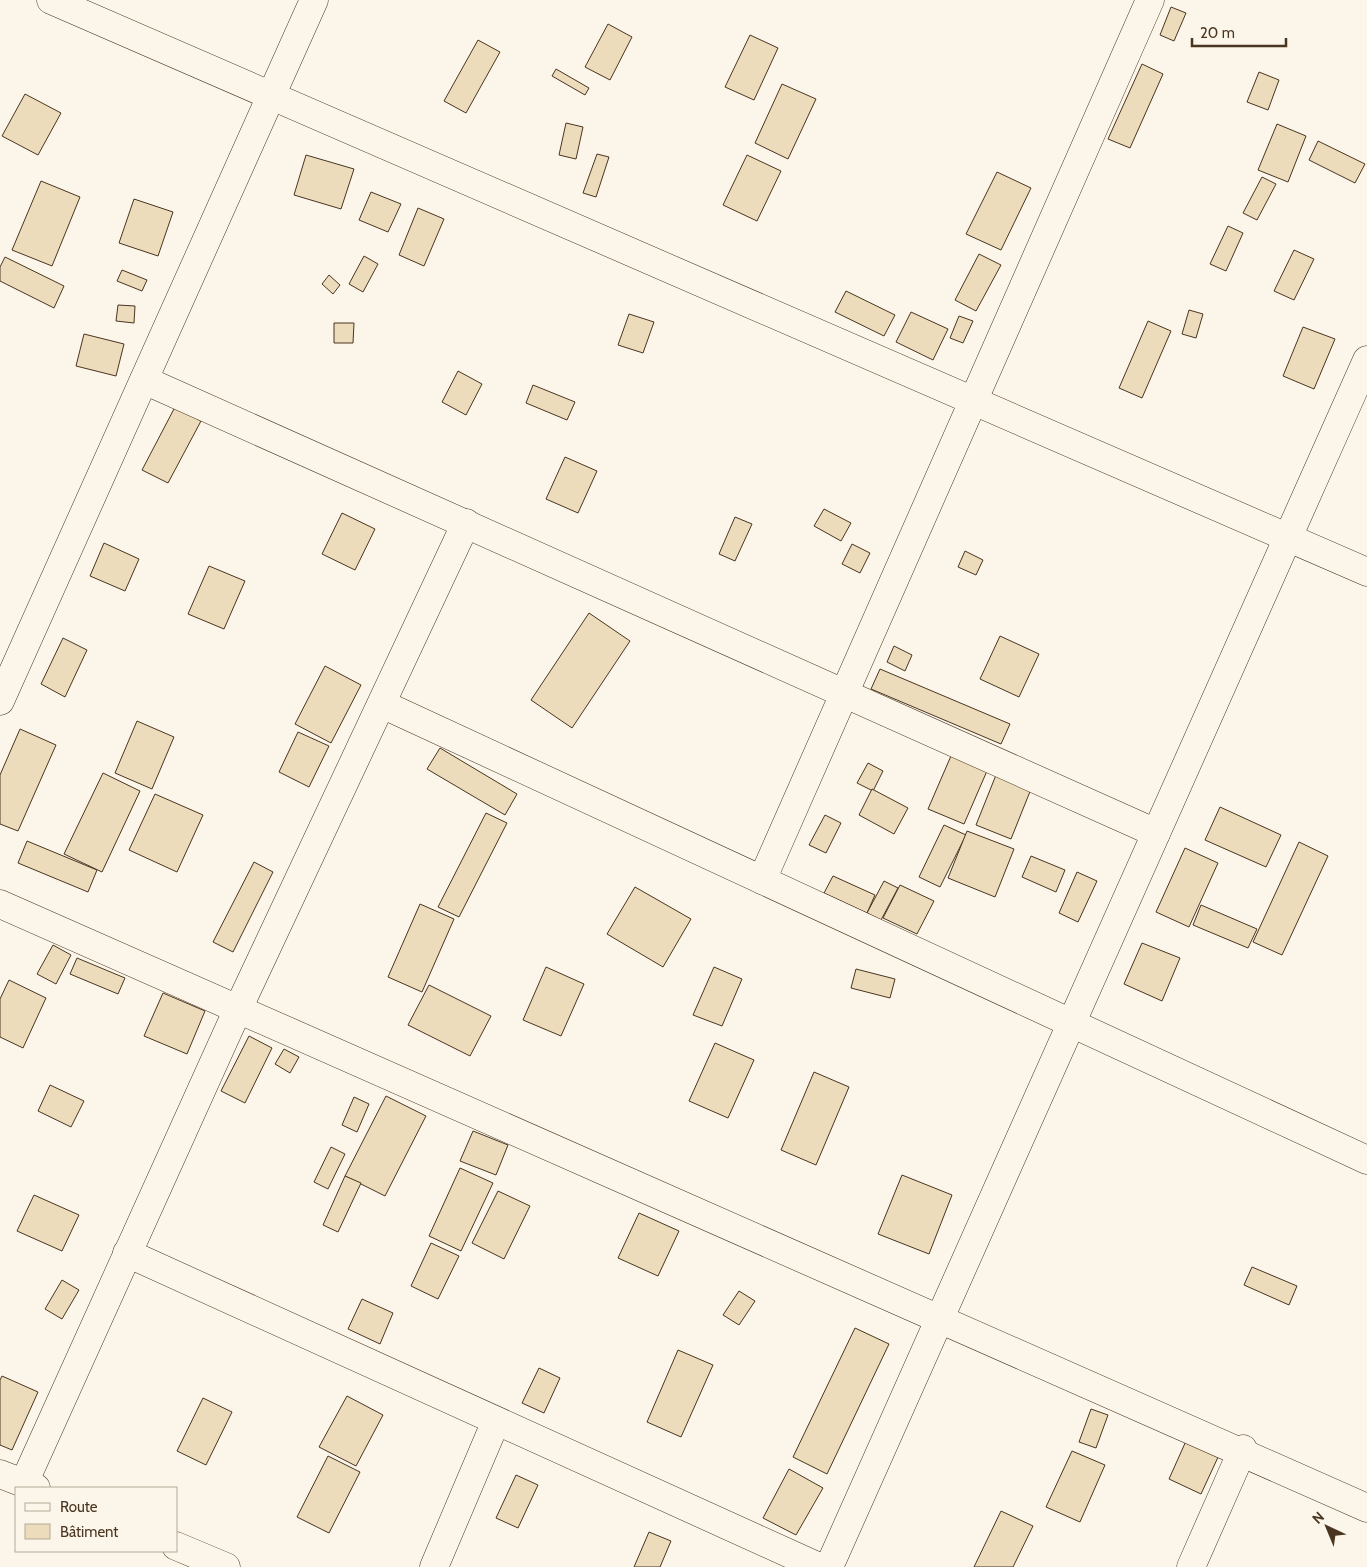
<svg xmlns="http://www.w3.org/2000/svg" width="1367" height="1567" font-family="Cabin,sans-serif">
  <style>
    .building { fill: #ecdcbc; stroke: #4a3520 }
    .lines { fill: none; stroke-linecap: round; stroke-linejoin: round }
    .street-casing { stroke: #4a3520; stroke-width: 29 }
    .street { stroke: #fbf6e9; stroke-width: 28 }
  </style>
  <rect width="100%" height="100%" fill="#fbf6e9"/>
  <g class="building">
    <path d="M1171,7L1186,13L1174,41L1160,35Z"/>
    <path d="M608,24L632,37L610,80L585,67Z"/>
    <path d="M750,35L778,48L754,100L725,87Z"/>
    <path d="M478,40L500,52L466,113L444,101Z"/>
    <path d="M1142,64L1163,74L1130,148L1108,139Z"/>
    <path d="M556,69L589,88L585,95L552,76Z"/>
    <path d="M1259,72L1279,80L1268,110L1247,102Z"/>
    <path d="M782,84L816,99L788,159L755,143Z"/>
    <path d="M25,94L61,113L38,155L2,136Z"/>
    <path d="M566,123L583,127L576,159L559,155Z"/>
    <path d="M1277,124L1306,136L1288,182L1258,170Z"/>
    <path d="M1318,141L1365,164L1355,183L1309,160Z"/>
    <path d="M597,154L609,157L596,197L583,193Z"/>
    <path d="M306,155L354,169L341,209L294,195Z"/>
    <path d="M747,155L781,171L757,221L723,205Z"/>
    <path d="M997,172L1031,188L1001,250L966,234Z"/>
    <path d="M1262,177L1276,184L1257,220L1243,213Z"/>
    <path d="M41,181L80,197L52,266L12,250Z"/>
    <path d="M371,192L401,204L388,232L359,220Z"/>
    <path d="M134,199L173,212L158,256L119,243Z"/>
    <path d="M418,208L444,219L424,266L399,255Z"/>
    <path d="M1228,226L1243,233L1226,271L1210,264Z"/>
    <path d="M1294,250L1314,259L1294,300L1274,291Z"/>
    <path d="M979,254L1001,265L976,311L955,300Z"/>
    <path d="M364,256L378,264L363,292L349,284Z"/>
    <path d="M5,257L64,286L54,308L0,281V267Z"/>
    <path d="M122,270L147,280L142,291L117,281Z"/>
    <path d="M329,275L340,285L333,294L322,284Z"/>
    <path d="M846,291L895,315L884,336L835,312Z"/>
    <path d="M118,305L135,306L134,323L116,321Z"/>
    <path d="M1189,310L1203,314L1196,338L1182,334Z"/>
    <path d="M911,312L948,329L933,360L896,342Z"/>
    <path d="M629,314L654,322L643,353L618,345Z"/>
    <path d="M959,316L973,321L963,343L950,338Z"/>
    <path d="M1148,321L1171,331L1142,398L1119,388Z"/>
    <path d="M334,323H354L353,343H334Z"/>
    <path d="M1303,327L1335,339L1314,389L1283,376Z"/>
    <path d="M84,334L124,344L116,376L76,366Z"/>
    <path d="M458,371L482,384L466,415L442,402Z"/>
    <path d="M533,385L575,402L567,420L526,403Z"/>
    <path d="M175,407L201,421L168,483L142,470Z"/>
    <path d="M565,457L597,471L578,513L546,499Z"/>
    <path d="M824,509L851,523L841,541L814,526Z"/>
    <path d="M342,513L375,529L355,570L322,554Z"/>
    <path d="M735,517L752,524L735,561L719,554Z"/>
    <path d="M104,543L139,559L125,591L90,576Z"/>
    <path d="M852,544L870,553L860,573L842,564Z"/>
    <path d="M965,551L983,560L976,575L958,567Z"/>
    <path d="M209,566L245,581L224,629L188,614Z"/>
    <path d="M589,613L630,641L572,728L531,700Z"/>
    <path d="M1000,636L1039,654L1019,697L980,679Z"/>
    <path d="M63,638L87,650L65,697L41,684Z"/>
    <path d="M894,646L912,655L905,671L887,662Z"/>
    <path d="M325,666L361,685L331,743L295,724Z"/>
    <path d="M880,669L1010,724L1001,744L871,689Z"/>
    <path d="M137,721L174,737L152,789L115,773Z"/>
    <path d="M20,729L56,745L18,831L0,824V775Z"/>
    <path d="M298,732L329,746L309,787L279,772Z"/>
    <path d="M440,748L517,794L505,815L427,769Z"/>
    <path d="M954,749L990,764L964,824L928,809Z"/>
    <path d="M868,763L883,771L873,791L857,783Z"/>
    <path d="M103,773L140,791L102,872L64,854Z"/>
    <path d="M996,775L1031,789L1011,839L976,825Z"/>
    <path d="M872,789L908,808L894,834L859,815Z"/>
    <path d="M155,794L203,815L177,872L129,850Z"/>
    <path d="M1220,807L1281,835L1266,867L1205,840Z"/>
    <path d="M486,813L507,823L459,917L438,907Z"/>
    <path d="M825,815L841,823L826,853L809,845Z"/>
    <path d="M944,825L966,835L940,887L919,877Z"/>
    <path d="M967,831L1014,849L995,897L948,878Z"/>
    <path d="M27,841L97,870L88,892L18,863Z"/>
    <path d="M1299,842L1328,856L1282,955L1253,942Z"/>
    <path d="M1185,848L1218,863L1189,927L1156,912Z"/>
    <path d="M1031,856L1065,870L1056,892L1022,877Z"/>
    <path d="M254,862L273,872L233,952L213,942Z"/>
    <path d="M1077,872L1097,881L1078,922L1059,913Z"/>
    <path d="M833,876L875,895L867,913L824,893Z"/>
    <path d="M884,881L898,888L881,920L867,913Z"/>
    <path d="M900,885L934,901L917,934L883,918Z"/>
    <path d="M635,887L691,919L663,967L607,934Z"/>
    <path d="M420,904L454,919L422,992L388,977Z"/>
    <path d="M1201,905L1257,929L1248,948L1193,925Z"/>
    <path d="M1142,943L1180,958L1162,1001L1124,984Z"/>
    <path d="M53,945L71,955L56,984L37,974Z"/>
    <path d="M77,958L125,978L118,994L70,974Z"/>
    <path d="M546,967L584,984L561,1036L523,1020Z"/>
    <path d="M714,967L742,979L722,1026L693,1015Z"/>
    <path d="M856,969L895,979L890,998L851,988Z"/>
    <path d="M9,980L46,998L23,1048L0,1037V999Z"/>
    <path d="M429,985L491,1016L470,1056L408,1025Z"/>
    <path d="M163,993L205,1011L187,1054L144,1036Z"/>
    <path d="M249,1036L272,1048L245,1103L221,1091Z"/>
    <path d="M715,1043L754,1060L728,1118L689,1101Z"/>
    <path d="M284,1049L299,1057L290,1073L275,1064Z"/>
    <path d="M814,1072L849,1087L816,1165L781,1150Z"/>
    <path d="M50,1085L84,1101L71,1127L38,1111Z"/>
    <path d="M386,1096L426,1116L385,1196L345,1176Z"/>
    <path d="M354,1097L369,1104L357,1132L342,1125Z"/>
    <path d="M473,1131L508,1145L496,1175L460,1161Z"/>
    <path d="M331,1147L345,1154L328,1189L314,1182Z"/>
    <path d="M460,1168L493,1183L461,1251L429,1236Z"/>
    <path d="M902,1175L952,1195L929,1254L878,1234Z"/>
    <path d="M345,1176L361,1183L338,1232L323,1225Z"/>
    <path d="M498,1191L530,1206L504,1259L472,1243Z"/>
    <path d="M34,1195L79,1215L62,1251L17,1231Z"/>
    <path d="M639,1213L679,1231L658,1276L618,1258Z"/>
    <path d="M431,1243L459,1256L438,1299L411,1286Z"/>
    <path d="M1252,1267L1297,1286L1289,1305L1244,1285Z"/>
    <path d="M62,1280L79,1290L62,1319L45,1309Z"/>
    <path d="M739,1291L755,1301L739,1325L723,1315Z"/>
    <path d="M362,1299L393,1313L380,1344L348,1329Z"/>
    <path d="M855,1328L889,1344L827,1474L793,1457Z"/>
    <path d="M678,1350L713,1365L681,1437L647,1422Z"/>
    <path d="M539,1368L560,1378L544,1413L522,1403Z"/>
    <path d="M2,1376L38,1392L12,1450L0,1445V1380Z"/>
    <path d="M347,1396L383,1415L356,1466L319,1447Z"/>
    <path d="M203,1398L232,1412L206,1465L177,1451Z"/>
    <path d="M1091,1409L1108,1415L1096,1448L1079,1442Z"/>
    <path d="M1186,1441L1219,1455L1201,1494L1169,1479Z"/>
    <path d="M1072,1451L1105,1465L1080,1522L1046,1507Z"/>
    <path d="M328,1456L360,1472L329,1533L297,1517Z"/>
    <path d="M789,1469L823,1488L796,1535L763,1518Z"/>
    <path d="M516,1475L538,1485L518,1528L496,1518Z"/>
    <path d="M1001,1511L1033,1526L1013,1567H974Z"/>
    <path d="M649,1532L671,1541L660,1567H634Z"/>
  </g>
  <g class="lines">
    <defs>
      <g id="street">
        <path d="M51,0L1367,572"/>
        <path d="M144,380L1156,833"/>
        <path d="M0,701L314,0"/>
        <path d="M382,704L1367,1160"/>
        <path d="M762,880L1150,0"/>
        <path d="M0,904L1367,1508"/>
        <path d="M127,1253L819,1567"/>
        <path d="M0,1474L36,1488"/>
        <path d="M24,1483L238,1009L466,523"/>
        <path d="M176,1546L226,1567"/>
        <path d="M434,1567L496,1421"/>
        <path d="M829,1567L1367,360"/>
        <path d="M1191,1567L1243,1449"/>
      </g>
    </defs>
    <use href="#street" class="street-casing"/>
    <use href="#street" class="street"/>
  </g>
  <rect x="15" y="1487" width="162" height="65" fill="#fbf6e9" stroke="#b4a999"/>
  <rect x="25" y="1503" width="25" height="8" fill="#fbf6e9" stroke="#b4a999"/>
  <text x="60" y="1512" font-size="15" fill="#4a3520">Route</text>
  <rect x="25" y="1524" width="25" height="15" fill="#ecdcbc" stroke="#b4a999"/>
  <text x="60" y="1537" font-size="15" fill="#4a3520">Bâtiment</text>
  <g transform="translate(1327 1527) rotate(316)" stroke="#fbf6e9" stroke-width="4" paint-order="stroke">
  <path d="M0-4L9 19L0 12L-9 19Z" fill="#4a3520"/>
  <text y="-8" font-size="14" font-weight="bold" text-anchor="middle" fill="#4a3520">N</text>
  </g>
  <path d="M1192 38v8h94v-8" fill="none" stroke="#4a3520" stroke-width="2.5"/>
  <text x="1200" y="38" font-size="15" fill="#4a3520" stroke="#fbf6e9" stroke-width="4" paint-order="stroke">20 m</text>
</svg>
